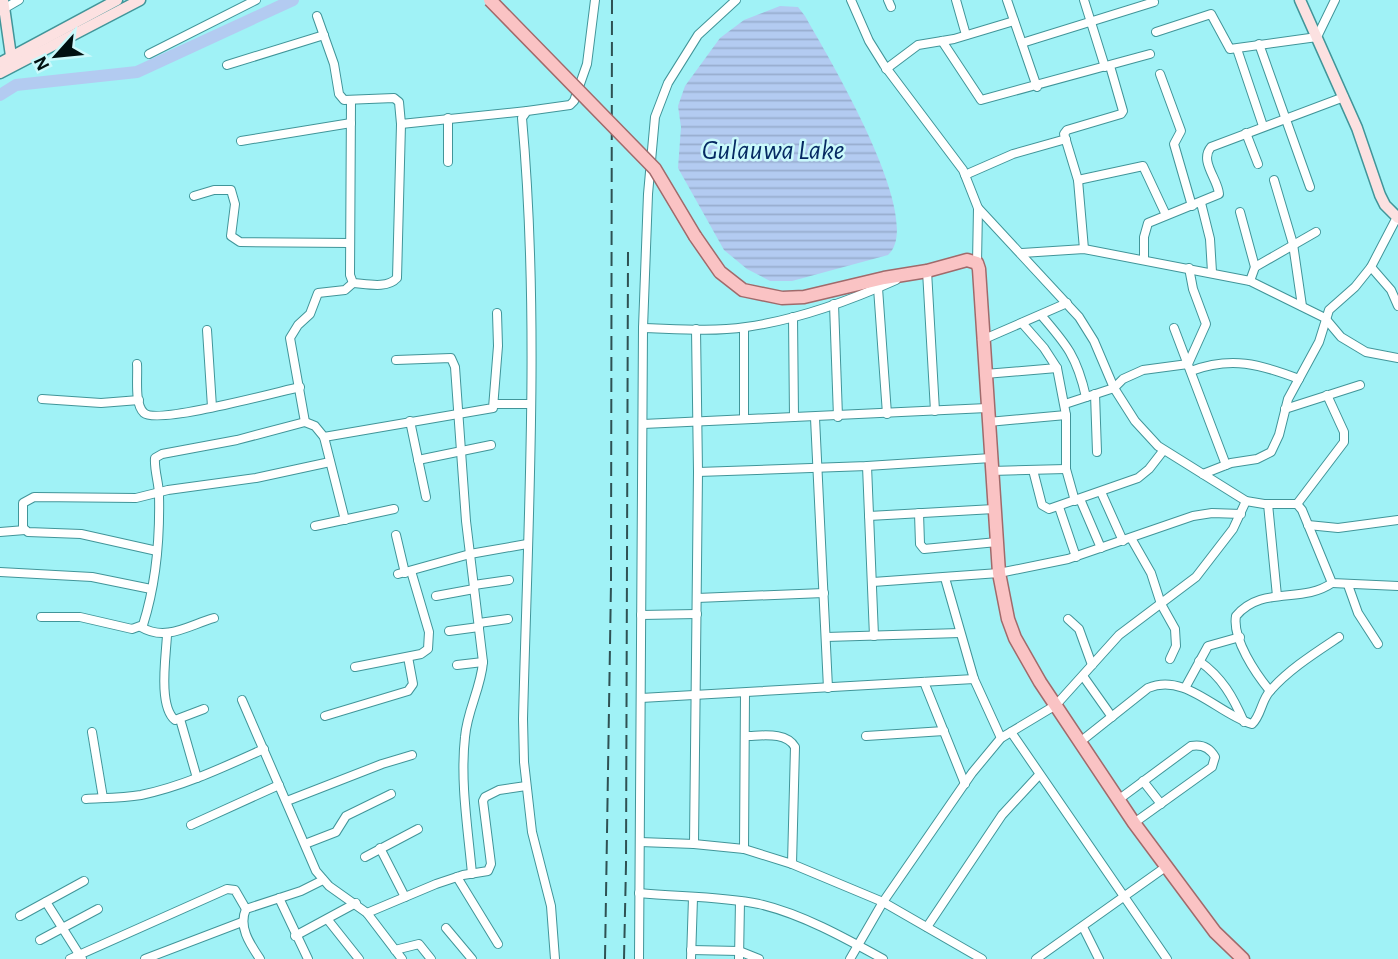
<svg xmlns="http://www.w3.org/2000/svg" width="1398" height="959" font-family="'Alegreya Sans',sans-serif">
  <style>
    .water { fill: url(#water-rules) }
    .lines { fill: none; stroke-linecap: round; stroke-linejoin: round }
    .river { stroke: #b3cbf1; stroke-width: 12 }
    .street-casing { stroke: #419599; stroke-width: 10 }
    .secondary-casing { stroke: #419599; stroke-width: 13 }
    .primary-casing { stroke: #a06a6b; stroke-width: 15 }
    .street { stroke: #fff; stroke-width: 8 }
    .secondary { stroke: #fce1e1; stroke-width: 10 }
    .primary { stroke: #fac3c4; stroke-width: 12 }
    .rail { stroke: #2e5153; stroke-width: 2; stroke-dasharray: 14 7; stroke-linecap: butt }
    .primary-bridge-casing { stroke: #a06a6b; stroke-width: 15; stroke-linecap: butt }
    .primary-bridge { stroke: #fac3c4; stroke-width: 12 }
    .labels { text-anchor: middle; stroke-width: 5; stroke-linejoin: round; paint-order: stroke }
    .water-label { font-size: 28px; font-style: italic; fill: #062a63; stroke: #caf9fb }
  </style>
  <defs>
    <pattern id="water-rules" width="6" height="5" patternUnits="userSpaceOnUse" patternTransform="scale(1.75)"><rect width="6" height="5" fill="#b3cbf1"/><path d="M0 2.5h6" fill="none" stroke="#98adce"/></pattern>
  </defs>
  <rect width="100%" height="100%" fill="#a0f2f6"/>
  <path class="water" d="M780,6L798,7L805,16C827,55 927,220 888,255L792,281H770L747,269L724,250L678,168L681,127L678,106L685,86L720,38L744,20Z"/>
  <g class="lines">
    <path class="river" d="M0,95L16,85L137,72L293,0"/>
    <defs>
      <g id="street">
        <path d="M851,0L869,41L884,65L963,170L978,208L977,263"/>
        <path d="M888,0L891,7"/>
        <path d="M956,0L966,35"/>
        <path d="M1007,0L1037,87"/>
        <path d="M1084,0L1105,67"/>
        <path d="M0,11L19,0"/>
        <path d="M317,16L334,64L339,94L344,100L394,98L399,102L401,124L527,111"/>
        <path d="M1156,32L1211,14L1230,49L1317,37L1335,0"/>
        <path d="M942,41L981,100L1150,54"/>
        <path d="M1022,43L1154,2"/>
        <path d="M1259,44L1310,187"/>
        <path d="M1237,49L1263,126"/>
        <path d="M149,54L256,0"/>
        <path d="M227,65L324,35"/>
        <path d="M886,69L918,45L954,39L1014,21"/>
        <path d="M1160,74L1181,131L1174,144L1192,206"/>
        <path d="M351,101L350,275L353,283C367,284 387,289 397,278L401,124"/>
        <path d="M448,118V162"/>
        <path d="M1246,133L1258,164"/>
        <path d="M241,141L351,123"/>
        <path d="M965,175L1013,154L1066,139"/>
        <path d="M1078,180L1143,166L1166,215"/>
        <path d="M1274,180L1293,244L1302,306"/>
        <path d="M194,196L214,190H231L235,204L231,236L240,242L350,243"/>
        <path d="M1201,203L1210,239L1212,272"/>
        <path d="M978,208L1079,317L1094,341L1114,388L1135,421L1158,446L1246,501L1264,504H1297L1302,510L1332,583L1398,586"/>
        <path d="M1240,212L1255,267"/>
        <path d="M1084,249L1078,180L1064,134L1067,130L1121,114L1123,111L1110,66"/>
        <path d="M1022,253L1084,249L1250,281L1325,318L1341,337L1366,352L1398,358"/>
        <path d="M1144,260V237L1148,223L1219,194C1218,179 1199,161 1211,147L1344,97"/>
        <path d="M1371,267L1391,290L1398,306"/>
        <path d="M927,271L935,411"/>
        <path d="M1250,281L1255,267L1316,232"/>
        <path d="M878,288L887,414"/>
        <path d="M834,304L838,417"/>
        <path d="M1041,315C1067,345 1077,357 1086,397"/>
        <path d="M793,317L794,417"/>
        <path d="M1022,323L1044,348L1057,368L1066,415V469L1075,501"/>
        <path d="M643,328C677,329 712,332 746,327C796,320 849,301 896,280"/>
        <path d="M744,328V419"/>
        <path d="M1174,328L1226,465"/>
        <path d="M207,330L212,407"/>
        <path d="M982,340L1067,303"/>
        <path d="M396,360L451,358L455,367L466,521L483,662C481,688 467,711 465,737C460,782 468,829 472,874"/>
        <path d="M137,364C138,377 134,404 144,413C157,425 277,392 300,387"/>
        <path d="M1191,371C1231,356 1260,364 1299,379"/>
        <path d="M985,374L1057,368"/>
        <path d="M1095,394L1097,452"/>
        <path d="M42,399L101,403L139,400"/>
        <path d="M494,404H531"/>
        <path d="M1065,404L1114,388L1123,379L1143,370L1188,364L1206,324L1193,289L1189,268"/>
        <path d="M1285,409L1360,385"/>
        <path d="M815,418L828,688"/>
        <path d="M410,421L426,497"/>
        <path d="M305,422L315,426L324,437L345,520"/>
        <path d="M988,422L1066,415"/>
        <path d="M643,424L987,408"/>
        <path d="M324,437L493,408L498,346L497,313"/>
        <path d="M418,460L491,445"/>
        <path d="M867,466L874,636"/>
        <path d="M1033,470L1042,505L1049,509L1138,478L1149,469L1163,451"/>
        <path d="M991,471L1066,469"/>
        <path d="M698,472L867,466L991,458"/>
        <path d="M1203,474L1231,463L1257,459L1271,452L1279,435L1288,399L1319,342L1329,310L1355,287L1371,267L1397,217"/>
        <path d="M1101,492L1123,541"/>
        <path d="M1080,499L1101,548"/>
        <path d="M1268,504L1277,596"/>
        <path d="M1297,504L1344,442V432L1327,395"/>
        <path d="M1059,507L1076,557"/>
        <path d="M919,513L920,544L924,549L997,542"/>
        <path d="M869,516L994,509"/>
        <path d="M1308,525L1338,528L1398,520"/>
        <path d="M315,526L394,509"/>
        <path d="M0,532L25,530"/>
        <path d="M396,535L405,573"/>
        <path d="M1131,538L1151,573L1161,604L1175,629L1176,646L1170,659"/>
        <path d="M157,551L81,534L28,532L23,528V503L34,497L136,498L168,490L256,478L330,462"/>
        <path d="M0,572L92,577L151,589"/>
        <path d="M398,574L470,554L527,544"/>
        <path d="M945,578L974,679L1001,738"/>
        <path d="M873,582L999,573L1068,559L1193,516L1212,513L1241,514"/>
        <path d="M474,585L509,580"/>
        <path d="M1348,585L1358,613L1378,644"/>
        <path d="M436,596L474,589"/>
        <path d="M697,598L824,593"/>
        <path d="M641,615L697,614"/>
        <path d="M41,617H80L132,629L143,625C156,584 160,538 159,495C159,483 154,470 155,458L162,454L237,440L305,422L290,338L298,325L310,314L318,293L345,290L353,283"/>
        <path d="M1068,619L1079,629L1092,665"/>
        <path d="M479,623L508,619"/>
        <path d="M141,627C166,642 189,625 214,618"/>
        <path d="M449,631L479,627"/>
        <path d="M167,635C166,656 158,706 175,720L204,709"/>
        <path d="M826,637L960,633"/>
        <path d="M1199,661C1222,677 1233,697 1244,722"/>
        <path d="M457,665L483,662"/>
        <path d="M355,667L421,654L428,649L429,632L411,571"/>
        <path d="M1083,676L1112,717"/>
        <path d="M924,682L965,784"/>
        <path d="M1185,688L1208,646L1240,637"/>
        <path d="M1270,691C1256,674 1232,639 1236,616C1262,585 1302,604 1332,583"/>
        <path d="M641,698L974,679"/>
        <path d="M242,700L316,871L329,886L367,913L402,959"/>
        <path d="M325,716L408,691L413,684L408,657"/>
        <path d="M180,719L197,778"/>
        <path d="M92,732L103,798"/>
        <path d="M1011,732L1167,959"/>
        <path d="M745,736C761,736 786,731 795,747L792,864"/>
        <path d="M866,736L944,731"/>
        <path d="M1080,742L1148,688C1185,672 1218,714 1252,724C1261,716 1261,701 1270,691C1288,670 1315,653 1339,637"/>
        <path d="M1143,781L1161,804"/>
        <path d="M86,799C104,798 123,798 141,795C184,786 224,767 264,749"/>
        <path d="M1118,800L1191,746C1202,744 1210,748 1215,757L1212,767L1134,823"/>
        <path d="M287,801L382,764L412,755"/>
        <path d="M191,825L279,785"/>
        <path d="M640,842L694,844L744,849L792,864L883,902L982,959"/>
        <path d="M305,844L336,832L346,816L391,794"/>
        <path d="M694,844L698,472L696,329"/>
        <path d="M380,848L405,897"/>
        <path d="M744,849L745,693"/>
        <path d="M365,857L418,829"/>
        <path d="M457,877L498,944"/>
        <path d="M639,893C679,897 720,896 759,904C802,914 845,938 883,959"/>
        <path d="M279,898L308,959"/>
        <path d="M46,902L82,959"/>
        <path d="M367,913L436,884L463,875L488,871L491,864L483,801L485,797L499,790L526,786"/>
        <path d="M20,916L84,881"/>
        <path d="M328,920L359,959"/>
        <path d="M927,927L1002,815L1039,775"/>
        <path d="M1083,927L1099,959"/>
        <path d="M446,928L472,959"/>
        <path d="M295,936L356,903"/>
        <path d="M40,940L98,909"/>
        <path d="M395,950L419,944L431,959"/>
        <path d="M691,950L739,951L759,959"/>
        <path d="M70,959L227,889L235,890L246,909"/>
        <path d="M145,959L242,922"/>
        <path d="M260,959C250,944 238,927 246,909L301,891L323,880"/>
        <path d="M555,959L551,906L532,832L524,762L523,719C528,519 540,317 522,118L527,111L570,105L574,101L587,64L595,0"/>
        <path d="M639,959L643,328L648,194L655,117L668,83L698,35L736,0"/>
        <path d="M691,959L693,898"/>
        <path d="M739,959L740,901"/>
        <path d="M850,959L883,902L972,773L1001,738L1056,705L1119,635L1196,577L1233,529L1246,501"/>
        <path d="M1036,959L1167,866"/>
      </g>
      <g id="secondary">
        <path d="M3,0L12,63"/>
        <path d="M1300,0L1357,128L1380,195L1385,205L1398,218"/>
        <path d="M0,63L117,0"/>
        <path d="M0,73L140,0"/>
      </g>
      <path id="primary" d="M695,236L720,272L743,290L782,298L804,297L884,278L927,271L967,260L977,263L979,269L999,573L1008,619L1015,638L1040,682L1134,823L1215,932L1243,959"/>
    </defs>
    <use href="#street" class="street-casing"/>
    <use href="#secondary" class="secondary-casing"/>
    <use href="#primary" class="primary-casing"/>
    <use href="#street" class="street"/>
    <use href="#secondary" class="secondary"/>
    <use href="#primary" class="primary"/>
    <g class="rail">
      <path d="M605,959L611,583L612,0"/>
      <path d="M624,959L626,865L628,252"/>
    </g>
    <defs>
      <path id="primary-bridge" d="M490,0L655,169L695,236"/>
    </defs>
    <use href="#primary-bridge" class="primary-bridge-casing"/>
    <use href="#primary-bridge" class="primary-bridge"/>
  </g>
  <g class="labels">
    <g class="water-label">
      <text x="773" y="159">Gulauwa Lake</text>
    </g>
  </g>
  <g transform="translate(56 56) rotate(243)" stroke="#caf9fb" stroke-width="5" paint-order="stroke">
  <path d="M0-5L12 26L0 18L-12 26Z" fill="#001011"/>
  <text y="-10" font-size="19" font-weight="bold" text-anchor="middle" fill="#001011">N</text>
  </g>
</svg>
